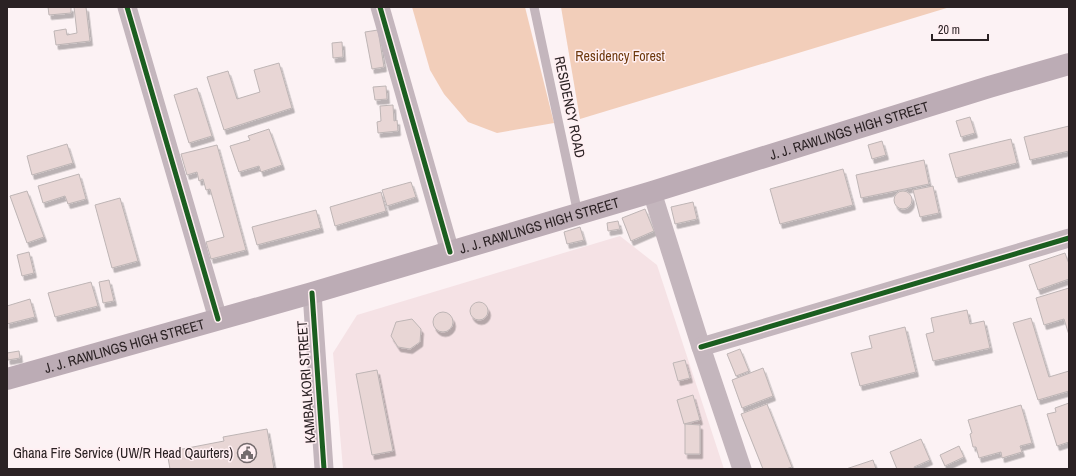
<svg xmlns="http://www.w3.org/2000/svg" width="1076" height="476" font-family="'Archivo Narrow',sans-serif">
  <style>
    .built { fill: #f5e2e5 }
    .forest { fill: #f2ceba }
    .building { fill: #e8d6d5; stroke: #beb5b5; filter: url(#shadow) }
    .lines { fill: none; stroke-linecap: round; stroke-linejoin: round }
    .service { stroke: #c4b6bd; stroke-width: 9 }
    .minor { stroke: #c4b6bd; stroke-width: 19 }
    .primary { stroke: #bcacb5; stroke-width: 22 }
    .cycleway-casing { stroke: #ffeff2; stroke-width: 8 }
    .cycleway { stroke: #1b5e20; stroke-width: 5 }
    .labels { text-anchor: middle; stroke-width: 3; stroke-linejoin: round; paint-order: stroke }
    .park-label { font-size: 14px; fill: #6e390d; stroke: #ffeff2 }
    .street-label { font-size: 14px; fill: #2b2224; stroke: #ffeff2 }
    .poi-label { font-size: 14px; fill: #2b2224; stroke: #ffeff2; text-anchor: end }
  </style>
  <defs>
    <filter id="shadow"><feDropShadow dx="2.5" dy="4.5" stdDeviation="0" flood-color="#0004"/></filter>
  </defs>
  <rect width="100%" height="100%" fill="#fcf2f4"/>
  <path class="built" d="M620,236L657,265L724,469H343L333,353L357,315Z"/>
  <g class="forest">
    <path d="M412,7H525L554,123L497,133L468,122L444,94L430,70Z"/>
    <path d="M561,7H950L580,119Z"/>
  </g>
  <g class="building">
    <path d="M48,7H71V13L49,15Z"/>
    <path d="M74,7H86L90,41L56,45L54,31L66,29L67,35L77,33Z"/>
    <path d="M378,30L384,67L372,69L365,32Z"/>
    <path d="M342,42L343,57L333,58L332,43Z"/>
    <path d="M279,63L292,108L224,130L207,77L228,71L237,99L260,92L254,70Z"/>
    <path d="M386,86L387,99L375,100L373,87Z"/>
    <path d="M197,88L212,136L189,143L174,95Z"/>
    <path d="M393,105L394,121L397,120L398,131L378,133L377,122L381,121L380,106Z"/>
    <path d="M970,117L975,133L961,137L956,121Z"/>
    <path d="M1069,126V151L1030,160L1024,137Z"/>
    <path d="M269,129L282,165L261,172L259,166L239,172L230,146L250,140L248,136Z"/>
    <path d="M1011,139L1017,163L956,178L949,154Z"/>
    <path d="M882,141L886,155L872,159L868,145Z"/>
    <path d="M67,144L73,163L32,175L27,156Z"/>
    <path d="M217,145L246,250L211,259L206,242L224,237L210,189L206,190L203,179L199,181L197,172L187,175L181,154Z"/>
    <path d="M924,160L929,184L861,198L856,175Z"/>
    <path d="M843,169L853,205L780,224L770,189Z"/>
    <path d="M79,174L86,199L68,204L65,196L43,203L38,186Z"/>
    <path d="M411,182L416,197L387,206L382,190Z"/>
    <path d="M933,186L939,213L920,217L913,190Z"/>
    <path d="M27,191L44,237L27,243L10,196Z"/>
    <circle cx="903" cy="200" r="9"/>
    <path d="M381,192L386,211L335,226L330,207Z"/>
    <path d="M120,198L138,261L112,268L95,205Z"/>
    <path d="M693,202L697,219L675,224L671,207Z"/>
    <path d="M645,209L654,231L631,241L622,218Z"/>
    <path d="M316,210L321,228L257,245L252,227Z"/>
    <path d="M618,221L620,229L608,231L607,223Z"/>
    <path d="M580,227L584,240L567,244L564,232Z"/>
    <path d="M29,252L34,273L22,276L17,255Z"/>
    <path d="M1065,253L1069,264V279L1038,290L1029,265Z"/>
    <path d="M109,280L114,301L103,303L99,282Z"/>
    <path d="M91,282L98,306L55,317L48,293Z"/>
    <path d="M1069,288V335L1064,319L1044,325L1036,298Z"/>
    <path d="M30,299L35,317L7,324V306Z"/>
    <circle cx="479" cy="311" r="9"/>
    <path d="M967,310L970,324L984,321L990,348L933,361L926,334L934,332L931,318Z"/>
    <circle cx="443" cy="322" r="10"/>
    <path d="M1031,318L1049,377L1069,371V391L1038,400L1013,323Z"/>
    <path d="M412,319L421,329L420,342L410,349L398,347L391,336L396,322Z"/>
    <path d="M905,327L916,372L860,386L851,353L872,348L869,336Z"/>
    <path d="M740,349L749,371L736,376L727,354Z"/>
    <path d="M19,351L20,358L8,360L7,353Z"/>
    <path d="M685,360L690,378L678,381L673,363Z"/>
    <path d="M763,368L773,396L742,408L732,380Z"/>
    <path d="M377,370L393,451L372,455L356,374Z"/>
    <path d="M693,395L700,420L684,424L677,400Z"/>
    <path d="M1069,403V442L1057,446L1047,414L1056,412L1055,408Z"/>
    <path d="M767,404L792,467L786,469H763L741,414Z"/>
    <path d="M1021,405L1032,443L1020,446L1022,452L1002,458L1001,452L979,458L976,447H973L970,434L972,433L968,420Z"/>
    <path d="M685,424L700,425V454H685Z"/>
    <path d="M267,429L274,469H170L167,452L224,441L223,437Z"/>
    <path d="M921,439L930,460L914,467L915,469H897L890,452Z"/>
    <path d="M959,446L964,457L945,466L940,455Z"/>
    <path d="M873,460L876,469H846Z"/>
  </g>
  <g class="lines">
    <path class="service" d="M534,7L578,214"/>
    <g class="minor">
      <path d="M127,7L218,319"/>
      <path d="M380,7L450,252"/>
      <path d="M652,192L701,347L742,469"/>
      <path d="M312,293L324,469"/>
      <path d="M701,347L1069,238"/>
    </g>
    <path class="primary" id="s1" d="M7,379L312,293L652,192L989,87L1069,64"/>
    <defs>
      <g id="cycleway">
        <path d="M127,7L218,319"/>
        <path d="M380,7L450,252"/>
        <path d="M312,293L324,469"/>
        <path d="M701,347L1069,238"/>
      </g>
    </defs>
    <use href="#cycleway" class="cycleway-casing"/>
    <use href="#cycleway" class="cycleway"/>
  </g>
  <defs>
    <symbol id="civic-ring" viewBox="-11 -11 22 22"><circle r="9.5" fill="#ffeff2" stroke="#746b6d" stroke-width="1.5"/><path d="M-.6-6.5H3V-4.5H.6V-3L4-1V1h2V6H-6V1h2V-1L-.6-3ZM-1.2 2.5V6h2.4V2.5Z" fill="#746b6d"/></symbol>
  </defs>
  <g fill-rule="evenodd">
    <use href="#civic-ring" x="236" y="442" width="22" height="22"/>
  </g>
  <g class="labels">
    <g class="park-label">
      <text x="620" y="61">Residency Forest</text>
    </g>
    <g class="street-label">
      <text transform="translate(570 107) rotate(78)" y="5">RESIDENCY ROAD</text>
      <text dy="5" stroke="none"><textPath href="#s1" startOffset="878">J. J. RAWLINGS HIGH STREET</textPath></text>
      <text dy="5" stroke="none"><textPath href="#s1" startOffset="554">J. J. RAWLINGS HIGH STREET</textPath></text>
      <text dy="5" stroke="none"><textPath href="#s1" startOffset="122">J. J. RAWLINGS HIGH STREET</textPath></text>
      <text transform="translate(306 382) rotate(-94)" y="5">KAMBALKORI STREET</text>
    </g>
    <g class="poi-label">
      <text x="233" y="458">Ghana Fire Service (UW/R Head Qaurters)</text>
    </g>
  </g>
  <rect width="1076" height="476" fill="none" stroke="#2b2224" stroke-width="16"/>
  <path d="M932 34v6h56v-6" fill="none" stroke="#2b2224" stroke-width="2"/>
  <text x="938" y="34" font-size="12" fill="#2b2224" stroke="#ffeff2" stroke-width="3" paint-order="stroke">20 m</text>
</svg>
